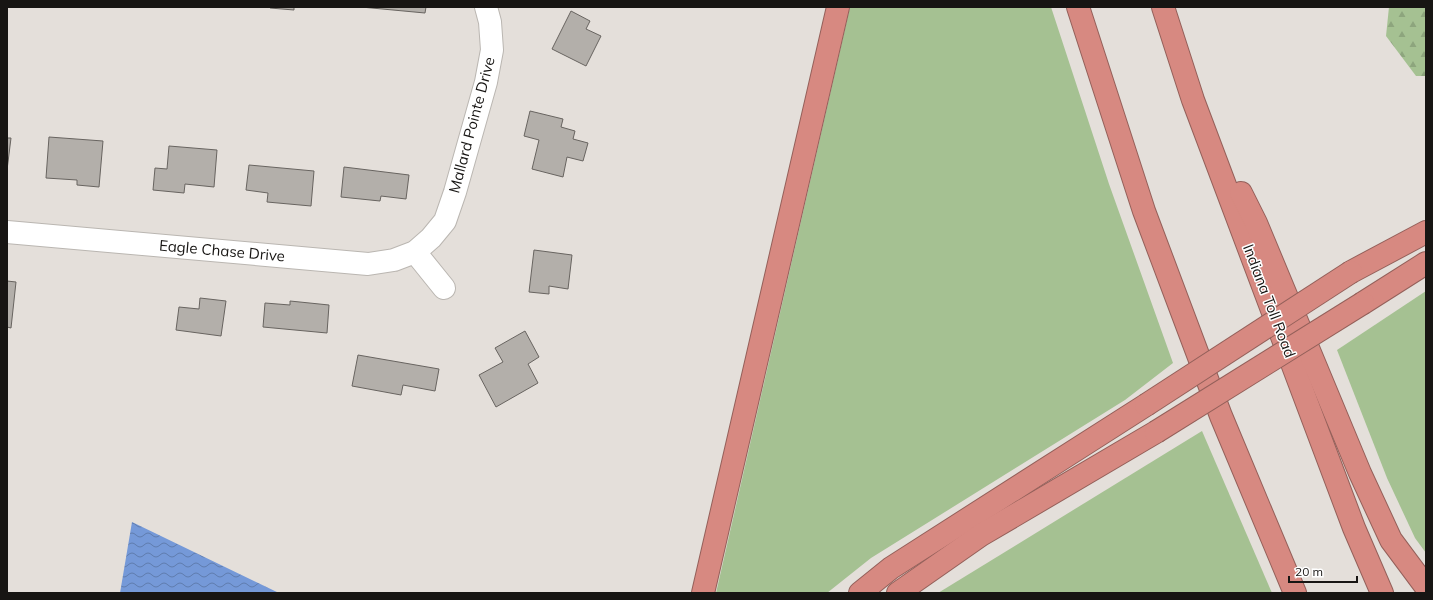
<svg xmlns="http://www.w3.org/2000/svg" width="1433" height="600" font-family="Mulish,sans-serif">
  <style>
    .green { fill: #a5c192 }
    .forest { fill: url(#forest-firs) }
    .water { fill: url(#water-waves) }
    .building { fill: #b3afaa; stroke: #686460 }
    .lines { fill: none; stroke-linecap: round; stroke-linejoin: round }
    .minor-casing { stroke: #bab6b1; stroke-width: 24 }
    .motorway-casing { stroke: #94605a; stroke-width: 24 }
    .minor { stroke: #fff; stroke-width: 22 }
    .motorway { stroke: #d78981; stroke-width: 22 }
    .motorway-bridge-casing { stroke: #94605a; stroke-width: 24; stroke-linecap: butt }
    .motorway-bridge { stroke: #d78981; stroke-width: 22 }
    .labels { text-anchor: middle; stroke-width: 3; stroke-linejoin: round; paint-order: stroke }
    .street-label { font-size: 15px; fill: #171513; stroke: #fff }
  </style>
  <defs>
    <pattern id="forest-firs" width="22" height="20" patternUnits="userSpaceOnUse"><rect width="22" height="20" fill="#a5c192"/><path d="M5 1l3.5 6h-7zM16 11l3.5 6h-7z" fill="#8da57d"/></pattern>
    <pattern id="water-waves" width="16" height="10" patternUnits="userSpaceOnUse"><rect width="16" height="10" fill="#7599d8"/><path d="M0 5q4-4 8 0t8 0" fill="none" stroke="#5f7cae"/></pattern>
  </defs>
  <rect width="100%" height="100%" fill="#e4dfda"/>
  <g class="green">
    <path d="M850,7H1051L1109,184L1173,363L1125,400L871,558L827,593H716Z"/>
    <path d="M1426,291V553L1415,538L1387,478L1337,350Z"/>
    <path d="M1202,431L1272,593H938Z"/>
  </g>
  <path class="forest" d="M1389,7H1426V76H1416L1386,36Z"/>
  <path class="water" d="M132,522L279,593H120Z"/>
  <g class="building">
    <path d="M270,7H294V10L270,8Z"/>
    <path d="M361,7H426L425,13Z"/>
    <path d="M571,11L590,21L586,29L601,36L586,66L552,49Z"/>
    <path d="M530,111L563,119L561,127L575,131L573,139L588,143L583,161L567,157L563,177L532,169L539,140L524,136Z"/>
    <path d="M49,137L103,141L99,187L77,185V180L46,178Z"/>
    <path d="M7,138H11L7,170Z"/>
    <path d="M169,146L217,150L214,187L185,184L184,193L153,190L155,168L167,169Z"/>
    <path d="M249,165L314,171L311,206L267,202L268,193L246,190Z"/>
    <path d="M344,167L409,175L406,199L381,196L380,201L341,197Z"/>
    <path d="M534,250L572,255L568,289L549,286V294L529,292Z"/>
    <path d="M7,281L16,282L11,328L7,327Z"/>
    <path d="M200,298L226,301L221,336L176,330L179,307L199,309Z"/>
    <path d="M290,301L329,305L327,333L263,327L265,303L290,305Z"/>
    <path d="M525,331L539,357L528,364L538,383L496,407L479,375L503,362L495,348Z"/>
    <path d="M358,355L439,369L435,391L403,385L401,395L352,386Z"/>
  </g>
  <g class="lines">
    <defs>
      <g id="minor">
        <path d="M7,232L368,264L394,260L415,252L431,238L445,221L455,192L486,82L492,50L490,22L486,7"/>
        <path d="M415,252L444,288"/>
      </g>
      <g id="motorway">
        <path d="M1078,7L1144,211L1221,416L1295,593"/>
        <path d="M1163,7L1193,100L1354,528L1382,593"/>
        <path d="M1241,193L1256,223L1360,473L1391,540L1426,587"/>
        <path d="M1351,272L1426,232"/>
        <path d="M1363,303L1426,263"/>
        <path d="M703,593L838,7"/>
        <path d="M860,593L891,568L1146,405"/>
        <path d="M898,593L981,535L1156,432"/>
      </g>
    </defs>
    <use href="#minor" class="minor-casing"/>
    <use href="#motorway" class="motorway-casing"/>
    <use href="#minor" class="minor"/>
    <use href="#motorway" class="motorway"/>
    <defs>
      <g id="motorway-bridge">
        <path d="M1146,405L1351,272"/>
        <path d="M1156,432L1363,303"/>
      </g>
    </defs>
    <use href="#motorway-bridge" class="motorway-bridge-casing"/>
    <use href="#motorway-bridge" class="motorway-bridge"/>
  </g>
  <g class="labels">
    <g class="street-label">
      <text transform="translate(472 125) rotate(-75)" y="5">Mallard Pointe Drive</text>
      <text transform="translate(222 251) rotate(5)" y="5">Eagle Chase Drive</text>
      <text transform="translate(1269 301) rotate(69)" y="5">Indiana Toll Road</text>
    </g>
  </g>
  <rect width="1433" height="600" fill="none" stroke="#171513" stroke-width="16"/>
  <path d="M1289 576v6h68v-6" fill="none" stroke="#171513" stroke-width="2"/>
  <text x="1295" y="576" font-size="12" fill="#171513" stroke="#ffffff" stroke-width="3" paint-order="stroke">20 m</text>
</svg>
